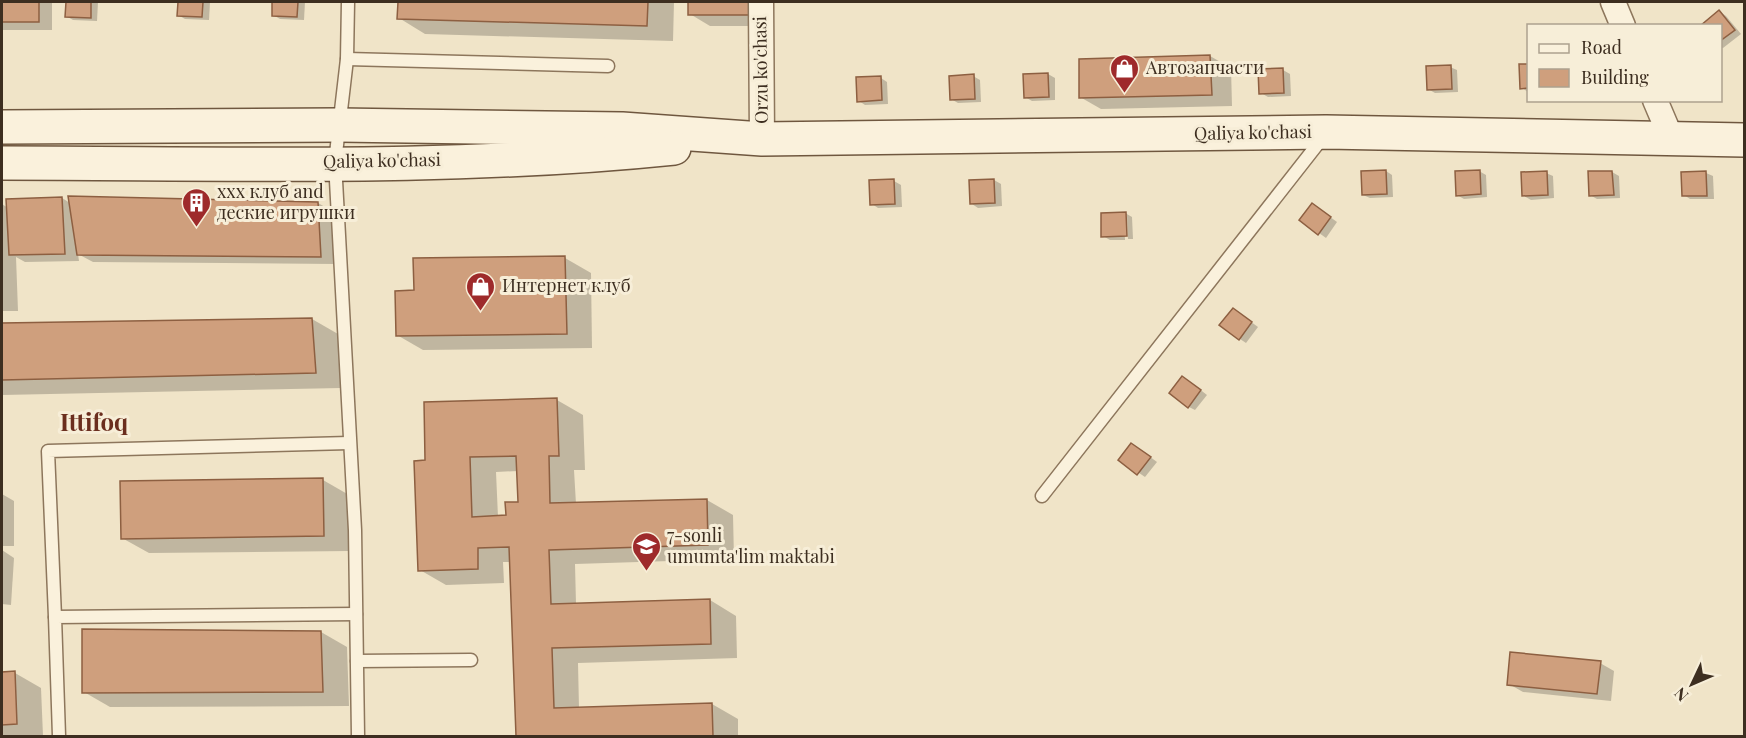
<svg xmlns="http://www.w3.org/2000/svg" width="1746" height="738" font-family="'Playfair Display',serif">
  <style>
    .shadow { fill: #0003; fill-rule: evenodd }
    .building { fill: #cf9f7d; stroke: #8d5f41; stroke-width: 1.5; fill-rule: evenodd }
    .lines { fill: none; stroke-linecap: round; stroke-linejoin: round }
    .lane-casing { stroke: #8d765c; stroke-width: 15 }
    .street-casing { stroke: #8d765c; stroke-width: 27 }
    .secondary-casing { stroke: #6f573f; stroke-width: 36 }
    .lane { stroke: #faf1dc; stroke-width: 12 }
    .street { stroke: #faf1dc; stroke-width: 24 }
    .secondary { stroke: #faf1dc; stroke-width: 33 }
    .labels { text-anchor: middle; stroke-width: 6; stroke-linejoin: round; paint-order: stroke }
    .poi-label { font-size: 18px; fill: #3d2e20; stroke: #f7eed8; text-anchor: start }
    .street-label { font-size: 18px; fill: #3d2e20; stroke: #f7eed8 }
    .district-label { font-size: 24px; font-weight: bold; fill: #6b2e1e; stroke: #f7eed8 }
  </style>
  <rect width="100%" height="100%" fill="#f0e4c8"/>
  <g class="shadow">
    <rect x="2" y="2" width="50" height="28"/>
    <path d="M67,2H98L97,21L73,20L66,16Z"/>
    <path d="M179,2H210L209,20L185,19L178,15Z"/>
    <path d="M274,2H305L304,20L280,19L273,15Z"/>
    <path d="M399,2H674L673,41L425,34L399,18Z"/>
    <path d="M690,2H769V26H710L690,14Z"/>
    <path d="M1720,12L1726,16L1741,34L1723,48L1720,47Z"/>
    <path d="M1210,56L1231,68L1232,106L1101,109L1080,97Z"/>
    <path d="M1528,65V92L1522,88L1521,66Z"/>
    <path d="M1450,67L1457,70L1458,92L1435,93L1428,89Z"/>
    <path d="M1283,70L1290,74L1291,96L1268,97L1261,93Z"/>
    <path d="M1048,74L1055,78V100L1032,101L1025,97Z"/>
    <path d="M973,76L980,80L981,102L958,103L951,99Z"/>
    <path d="M881,78L887,82L888,104L865,105L859,101Z"/>
    <path d="M1386,171L1392,175L1393,197L1370,198L1363,195Z"/>
    <path d="M1479,171L1486,175L1487,197L1464,199L1457,195Z"/>
    <path d="M1612,172L1619,176L1620,198L1597,199L1590,195L1589,173Z"/>
    <path d="M1546,173L1553,176L1554,198L1531,200L1524,196Z"/>
    <path d="M1706,173L1713,176L1714,199H1690L1684,195Z"/>
    <path d="M994,180L1001,184L1002,206L978,208L972,204Z"/>
    <path d="M894,181L901,185L902,207L878,208L872,204Z"/>
    <path d="M62,198L70,203H318L332,211L335,264L93,262L78,254L79,261L25,262L16,257L18,311H2V204L8,208Z"/>
    <path d="M1319,209L1337,222L1326,238L1301,220Z"/>
    <path d="M1125,213L1132,217L1133,239H1128L1127,215H1124L1125,240H1110L1103,236Z"/>
    <path d="M565,258L591,273L592,348L423,350L397,335L416,292Z"/>
    <path d="M1240,314L1258,327L1246,343L1240,339Z"/>
    <path d="M312,319L338,334L341,388L2,395V325Z"/>
    <path d="M1189,381L1207,395L1195,410L1189,407Z"/>
    <path d="M557,400L583,415L585,470H574L576,504L707,500L733,515L734,559L575,564L576,604L710,600L736,616L737,658L578,663L579,708L712,704L738,719V736H517L511,562H503L504,583L446,585L420,570L427,462ZM518,471L519,503L507,517H498L496,472Z"/>
    <path d="M1138,448L1157,462L1145,477L1120,460Z"/>
    <path d="M323,480L349,495L350,551L149,553L122,538Z"/>
    <path d="M2,494L14,501V546H2Z"/>
    <path d="M2,550L14,558L11,605L2,604Z"/>
    <path d="M321,632L347,647L349,706L110,707L84,692Z"/>
    <path d="M1600,663L1614,671L1611,701L1523,692L1509,684Z"/>
    <path d="M2,673H15L41,688L43,736H2Z"/>
  </g>
  <g class="building">
    <rect x="2" y="2" width="37" height="20"/>
    <path d="M66,2H91V18L65,17Z"/>
    <path d="M178,2H203L202,17L177,16Z"/>
    <path d="M272,2H298L297,17L272,16Z"/>
    <path d="M398,2H648L647,26L397,19Z"/>
    <rect x="688" y="2" width="61" height="13"/>
    <path d="M1719,10L1735,30L1720,41V26H1700Z"/>
    <path d="M1210,55L1212,95L1079,98V59Z"/>
    <path d="M1519,64H1528V88L1520,89Z"/>
    <path d="M1451,65L1452,89L1427,90L1426,66Z"/>
    <path d="M1283,68L1284,93L1259,94L1258,69Z"/>
    <path d="M1048,73L1049,97L1024,98L1023,74Z"/>
    <path d="M974,74L975,99L950,100L949,76Z"/>
    <path d="M881,76L882,100L857,102L856,77Z"/>
    <path d="M1386,170L1387,194L1362,195L1361,171Z"/>
    <path d="M1480,170L1481,194L1456,196L1455,171Z"/>
    <path d="M1547,171L1548,195L1522,196L1521,172Z"/>
    <path d="M1588,171H1612L1614,195L1589,196Z"/>
    <path d="M1706,171L1707,196H1682L1681,172Z"/>
    <path d="M894,179L895,204L870,205L869,180Z"/>
    <path d="M994,179L995,203L970,204L969,180Z"/>
    <path d="M68,196L318,202L321,257L77,255Z"/>
    <path d="M62,197L65,254L9,255L6,199Z"/>
    <path d="M1312,203L1331,217L1318,235L1299,220Z"/>
    <path d="M1126,212L1127,236L1101,237V213Z"/>
    <path d="M565,256L567,334L396,336L395,291L414,290L413,258Z"/>
    <path d="M1233,308L1252,322L1239,340L1219,325Z"/>
    <path d="M312,318L316,373L2,380V323Z"/>
    <path d="M1182,376L1201,390L1188,408L1169,393Z"/>
    <path d="M557,398L559,456H549L550,503L707,499L708,545L549,550L551,604L710,599L711,644L552,648L554,708L712,703L713,736H516L509,547L478,548V569L418,571L414,461L425,460L424,402ZM516,456L518,502H505L506,515L472,517L470,457Z"/>
    <path d="M1131,443L1151,457L1137,475L1118,460Z"/>
    <path d="M323,478L324,536L121,539L120,481Z"/>
    <path d="M82,629L321,631L323,692L82,693Z"/>
    <path d="M1510,652L1601,661L1597,694L1507,685Z"/>
    <path d="M15,671L17,724L2,725V672Z"/>
  </g>
  <g class="lines">
    <defs>
      <g id="lane">
        <path d="M348,2L347,59L335,162L355,530L358,736"/>
        <path d="M347,59L608,66"/>
        <path d="M1042,496L1324,136"/>
        <path d="M55,617L48,451L349,443"/>
        <path d="M357,661L471,660"/>
        <path d="M59,736L55,617L356,614"/>
      </g>
      <g id="street">
        <path d="M761,2L762,139"/>
        <path d="M1613,2L1623,26"/>
        <path d="M1655,100L1672,140"/>
      </g>
      <g id="secondary">
        <path d="M2,127L339,125L622,129L762,139L1326,132L1744,140"/>
        <path d="M2,163C225,163 451,171 674,148"/>
      </g>
    </defs>
    <use href="#lane" class="lane-casing"/>
    <use href="#street" class="street-casing"/>
    <use href="#secondary" class="secondary-casing"/>
    <use href="#lane" class="lane"/>
    <use href="#street" class="street"/>
    <use href="#secondary" class="secondary"/>
  </g>
  <defs>
    <symbol id="shop-pin" viewBox="-11 -11 22 30"><path d="M0 17L-7.5 6A9.5 9.5 0 1 1 7.5 6Z" fill="#9e2a2b" stroke="#f7eed8"/><path d="M-5-2.5h2.3a2.7 3.5 0 0 1 5.4 0H5L5.5 6h-11ZM-1.5-2.5h3a1.5 2.3 0 0 0-3 0Z" fill="#fff"/></symbol>
    <symbol id="building-pin" viewBox="-11 -11 22 30"><path d="M0 17L-7.5 6A9.5 9.5 0 1 1 7.5 6Z" fill="#9e2a2b" stroke="#f7eed8"/><path d="M-4-6H4V6H1V3H-1V6H-4ZM-2.5-4.3h1.7v1.8h-1.7ZM.8-4.3h1.7v1.8H.8ZM-2.5-1h1.7V.8h-1.7ZM.8-1h1.7V.8H.8Z" fill="#fff"/></symbol>
    <symbol id="school-pin" viewBox="-11 -11 22 30"><path d="M0 17L-7.5 6A9.5 9.5 0 1 1 7.5 6Z" fill="#9e2a2b" stroke="#f7eed8"/><path d="M0-5L7-2L0 1L-7-2ZM-4 1L0 2.5L4 1V4Q0 6-4 4Z" fill="#fff"/></symbol>
  </defs>
  <g fill-rule="evenodd">
    <use href="#shop-pin" x="1108" y="52" width="33" height="45"/>
    <use href="#building-pin" x="180" y="186" width="33" height="45"/>
    <use href="#shop-pin" x="464" y="270" width="33" height="45"/>
    <use href="#school-pin" x="630" y="530" width="33" height="45"/>
  </g>
  <g class="labels">
    <g class="poi-label">
      <text x="1146" y="74">Автозапчасти</text>
      <text x="217" y="198">ххх клуб and<tspan x="217" dy="21">деские игрушки</tspan></text>
      <text x="502" y="292">Интернет клуб</text>
      <text x="667" y="542">7-sonli<tspan x="667" dy="21">umumta'lim maktabi</tspan></text>
    </g>
    <g class="street-label">
      <text transform="translate(761 70) rotate(-91)" y="6">Orzu ko'chasi</text>
      <text transform="translate(1253 133) rotate(-1)" y="6">Qaliya ko'chasi</text>
      <text transform="translate(382 161) rotate(-1)" y="6">Qaliya ko'chasi</text>
    </g>
    <g class="district-label">
      <text x="94" y="431">Ittifoq</text>
    </g>
  </g>
  <rect width="1746" height="738" fill="none" stroke="#3d2e20" stroke-width="6"/>
  <rect x="1527" y="24" width="195" height="78" fill="#f7eed8" stroke="#ada18e" stroke-width="1.5"/>
  <rect x="1539" y="44" width="30" height="9" fill="#faf1dc" stroke="#ada18e" stroke-width="1.5"/>
  <text x="1581" y="54" font-size="18" fill="#3d2e20">Road</text>
  <rect x="1539" y="69" width="30" height="18" fill="#cf9f7d" stroke="#ada18e" stroke-width="1.5"/>
  <text x="1581" y="84" font-size="18" fill="#3d2e20">Building</text>
  <g transform="translate(1692 684) rotate(226)" stroke="#f7eed8" stroke-width="4.5" paint-order="stroke">
  <path d="M0-4.5L10 22L0 15L-10 22Z" fill="#3d2e20"/>
  <text y="-9" font-size="16" font-weight="bold" text-anchor="middle" fill="#3d2e20">N</text>
  </g>
</svg>
